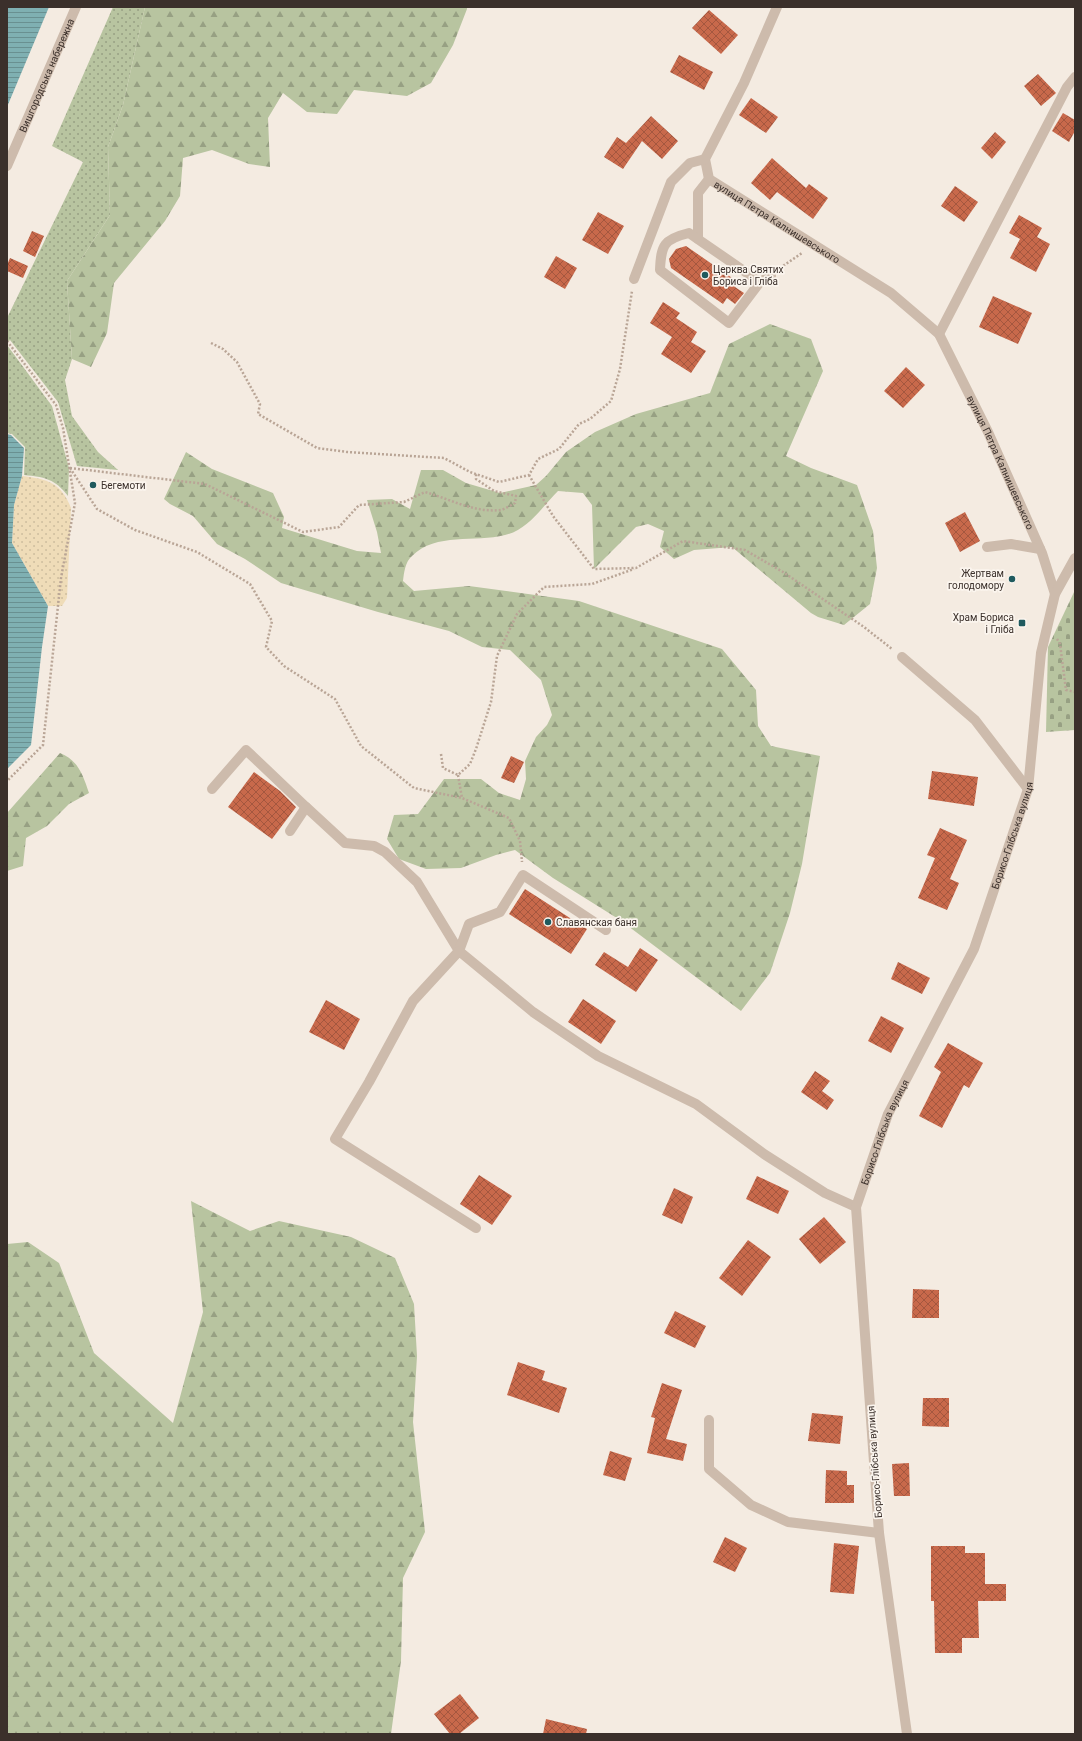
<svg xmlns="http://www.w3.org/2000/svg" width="1082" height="1741" font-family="Roboto,sans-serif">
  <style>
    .grass { fill: url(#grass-dots) }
    .forest { fill: url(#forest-firs) }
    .sand { fill: url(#sand-dots) }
    .cemetery { fill: url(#cemetery-stones) }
    .water { fill: url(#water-rules) }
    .building { fill: url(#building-cross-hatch) }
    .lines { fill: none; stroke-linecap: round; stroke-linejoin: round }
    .path { stroke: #b9a596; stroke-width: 2.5; stroke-dasharray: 2 2; stroke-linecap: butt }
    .minor { stroke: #cdbbac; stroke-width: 10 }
    .poi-dot { fill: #1f5a5e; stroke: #fbf5ee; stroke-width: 1.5 }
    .labels { text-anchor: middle; stroke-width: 3.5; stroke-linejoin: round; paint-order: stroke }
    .street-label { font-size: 10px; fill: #3b302b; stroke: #fbf5ee }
    .poi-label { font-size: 10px; fill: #3b302b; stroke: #fbf5ee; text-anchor: start }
  </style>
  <defs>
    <pattern id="grass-dots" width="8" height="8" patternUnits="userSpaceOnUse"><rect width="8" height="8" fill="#b8c4a0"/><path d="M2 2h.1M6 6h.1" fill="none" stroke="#97a083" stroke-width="1.8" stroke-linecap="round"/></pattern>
    <pattern id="forest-firs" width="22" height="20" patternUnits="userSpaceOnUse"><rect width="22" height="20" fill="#b8c4a0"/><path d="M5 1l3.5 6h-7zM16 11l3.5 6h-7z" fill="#97a083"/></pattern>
    <pattern id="sand-dots" width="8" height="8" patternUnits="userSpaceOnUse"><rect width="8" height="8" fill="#efdcb8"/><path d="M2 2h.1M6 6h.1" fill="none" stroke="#cebd9e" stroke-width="1.8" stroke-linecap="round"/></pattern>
    <pattern id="cemetery-stones" width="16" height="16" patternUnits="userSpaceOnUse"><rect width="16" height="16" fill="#b8c4a0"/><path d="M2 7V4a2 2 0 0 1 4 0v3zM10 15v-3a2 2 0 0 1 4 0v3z" fill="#97a083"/></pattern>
    <pattern id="water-rules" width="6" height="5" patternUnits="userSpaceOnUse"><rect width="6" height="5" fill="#7fb0b2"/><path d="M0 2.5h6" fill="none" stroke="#699091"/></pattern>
    <pattern id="building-cross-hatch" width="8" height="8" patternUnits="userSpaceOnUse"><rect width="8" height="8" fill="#c8694b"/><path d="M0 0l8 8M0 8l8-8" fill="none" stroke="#a4573f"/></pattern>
  </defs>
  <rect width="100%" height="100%" fill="#f4ebe1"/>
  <g class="grass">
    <path d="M113,7H145L123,105L108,147L110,215L67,281L72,359L65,380L72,416L98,452L118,470L77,466L58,402L10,340L7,343V318L83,162L52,146Z"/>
    <path d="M7,345L52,406L69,468L68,496C55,479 45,477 24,475L25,447L12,434L7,433Z"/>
  </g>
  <g class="forest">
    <path d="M145,7H467V9L453,45L431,83L407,96L354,90L337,114L307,112L283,93L268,118L270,167L249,164L212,150L183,158L180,196L165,221L114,283L107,333L91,367L72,359L67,281L110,215L108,147L123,105Z"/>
    <path d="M770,324L811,339L823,371L786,456L811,468L857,485L873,531L877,568L870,604L844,625L818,617L811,613L732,547L694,550L674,559L660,547L664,531L648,524L636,527L594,569L592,505L583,493L558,491C542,507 528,530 505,535C475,543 436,532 412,556C405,562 404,573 403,581L414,591L469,586L579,601L722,649L756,690L758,726L771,746L820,756L802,864L790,913L770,973L741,1011L620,920L553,878L515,850L496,855L461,868L426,869L399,859L387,839L394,815L418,814L444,779H481L499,793L520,800L526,779L525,761L536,737L547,725L552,715L541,680L510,650L482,647L449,631L378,612L281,583L245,559L217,544L193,516L170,504L164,499L186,452L212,469L273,493L284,517L282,528L357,551L381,553L377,532L367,500L392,499L410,509L421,470H443L466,483L500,493L536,485L546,476L566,452L595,432L636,414L710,393L729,344Z"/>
    <path d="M60,753C78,760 83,775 89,793L69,804L47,826L26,838L23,866L7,871V813Z"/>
    <path d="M191,1201L250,1231L279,1221L351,1237L395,1258L414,1304L417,1356L413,1422L425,1532L403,1578L401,1661L391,1734H7V1244L28,1242L59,1263L94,1353L173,1423L203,1312Z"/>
  </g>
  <path class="sand" d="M22,476C48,479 61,483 71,508L67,598L62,606H48L12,543L14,505Z"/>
  <path class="cemetery" d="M1075,590V730L1046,732L1048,647Z"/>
  <g class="water">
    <path d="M7,7H49L7,107Z"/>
    <path d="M7,434L11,435L24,448L22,476L14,505L12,543L48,606L42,647L31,745L7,769Z"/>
  </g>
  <g class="building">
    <path d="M709,10L738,35L721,54L692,28Z"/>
    <path d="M679,55L713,72L704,90L670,72Z"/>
    <path d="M1038,74L1056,93L1041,106L1024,86Z"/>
    <path d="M751,98L778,117L766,133L739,115Z"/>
    <path d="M1063,113L1075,120V131L1069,142L1052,131Z"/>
    <path d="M651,116L678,141L662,159L642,141L623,169L604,157L617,137L626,143Z"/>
    <path d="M995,132L1006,142L992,159L981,148Z"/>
    <path d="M772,158L806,188L809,184L828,198L813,219L777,192L770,200L751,183Z"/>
    <path d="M955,186L978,202L964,222L941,206Z"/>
    <path d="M598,212L624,226L608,254L582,240Z"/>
    <path d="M1019,215L1042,228L1037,237L1050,244L1036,272L1010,258L1020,239L1009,233Z"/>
    <path d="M32,231L44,236L35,257L23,251Z"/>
    <path d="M686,246L738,282L735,287L744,293L735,304L727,298L723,304L671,268L669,259L676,249Z"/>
    <path d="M556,256L577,268L565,289L544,277Z"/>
    <path d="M10,258L28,266L23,278L7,271V265Z"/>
    <path d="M993,296L1032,313L1018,344L979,327Z"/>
    <path d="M663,302L680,313L676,318L697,332L691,342L706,351L691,373L661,354L672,337L650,323Z"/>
    <path d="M906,367L925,385L903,408L884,391Z"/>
    <path d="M965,512L980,541L960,552L945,523Z"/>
    <path d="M511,756L524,762L514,783L501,778Z"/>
    <path d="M932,771L978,777L974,806L928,799Z"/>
    <path d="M254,772L280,791L296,807L272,839L228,807Z"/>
    <path d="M940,828L967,840L950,879L959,883L947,910L918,898L935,858L927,855Z"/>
    <path d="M525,889L587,929L571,954L509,914Z"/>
    <path d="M640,948L658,960L636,992L595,965L604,952L628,967Z"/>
    <path d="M898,962L930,978L922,994L891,979Z"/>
    <path d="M583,999L616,1021L601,1044L568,1022Z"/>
    <path d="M326,1000L360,1019L344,1050L309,1032Z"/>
    <path d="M881,1016L904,1028L891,1053L868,1041Z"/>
    <path d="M948,1043L983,1063L969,1088L964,1085L942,1128L919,1116L941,1072L934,1067Z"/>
    <path d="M815,1071L830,1081L822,1091L834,1100L827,1110L801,1092Z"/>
    <path d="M479,1175L512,1196L492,1225L460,1204Z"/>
    <path d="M757,1176L789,1191L778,1214L746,1199Z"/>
    <path d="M674,1188L693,1197L682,1224L662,1215Z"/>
    <path d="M824,1217L846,1242L820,1264L799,1239Z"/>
    <path d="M748,1240L771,1257L742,1296L719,1278Z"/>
    <path d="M913,1289L939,1290V1318H912Z"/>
    <path d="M675,1311L706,1326L695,1348L664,1333Z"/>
    <path d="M518,1362L545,1371L542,1380L567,1388L559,1413L507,1395Z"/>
    <path d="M662,1383L682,1390L666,1439L687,1444L683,1461L647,1453L655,1418L651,1417Z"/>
    <path d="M923,1398H949V1427L922,1426Z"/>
    <path d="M812,1413L843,1416L840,1444L808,1441Z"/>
    <path d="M610,1451L632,1458L625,1481L603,1475Z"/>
    <path d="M909,1463L910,1496H894L892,1464Z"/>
    <path d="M826,1470L847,1471V1485H854V1503H825Z"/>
    <path d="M725,1537L747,1548L735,1572L713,1562Z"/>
    <path d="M834,1543L859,1546L854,1594L830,1592Z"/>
    <path d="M931,1546H965V1553H985V1584H1006V1601H978L979,1638H962V1653H935L934,1601H931Z"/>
    <path d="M460,1694L479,1718L459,1734H450L434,1714Z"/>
    <path d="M546,1719L587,1729L586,1734H543Z"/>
  </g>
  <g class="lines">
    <g class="path">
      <path d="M780,268L802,253"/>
      <path d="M7,341L56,405L63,428L75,503L61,578L43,745L7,781"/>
      <path d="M211,343L223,349L237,362L260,404L258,414L317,448L347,452L444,458L470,472L499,482L529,475L538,459L559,449L579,424L590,419L611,401L620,369L632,291"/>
      <path d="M70,468L97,509L135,530L197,552L250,584L272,621L266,647L284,666L335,699L361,746L414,788L462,798"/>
      <path d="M70,468L205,484L303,532L339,527L359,505L404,502L425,492C450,499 474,513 501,510C505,509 511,505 515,503L516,496L494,491L476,479V473"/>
      <path d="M529,475L553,516L594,569L636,568L683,541L745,550L783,572L864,627L892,649"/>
      <path d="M1057,639L1060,644L1066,690L1075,692"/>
      <path d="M441,754L443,768L458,775L470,764L476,749L491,702L497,656L517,614L544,587L592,584L634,569"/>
      <path d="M458,775L462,798L509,818L520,841L522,862"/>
    </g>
    <g class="minor">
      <path id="s1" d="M777,7L744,83L705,159L709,179L891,293L939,334L988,432L1042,553L1055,594"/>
      <path id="s2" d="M7,166L76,7"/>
      <path d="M698,239V193L709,179"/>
      <path d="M634,279L671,182L690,163L705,159"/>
      <path d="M760,282L729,323L660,270C661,245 664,239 689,233L760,282L771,276"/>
      <path d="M939,334L1067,87L1075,77"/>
      <path d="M987,547L1011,544L1040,549"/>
      <path d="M902,657L975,720L1028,789"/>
      <path d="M212,789L246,750L306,807"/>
      <path d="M290,831L306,807L345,843L374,846L385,852L417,882L459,951"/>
      <path d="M459,951L469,924L500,912L523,875L606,930"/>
      <path d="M476,1228L335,1139L369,1082L413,1001L459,951L533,1012L598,1056L696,1104L764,1154L825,1193L856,1207"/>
      <path d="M709,1420V1469L751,1505L788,1522L879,1533"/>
      <path id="s3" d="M907,1734L879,1533L856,1207L888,1114L974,949L1028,789L1041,653L1055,594L1075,558"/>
    </g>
  </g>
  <g class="poi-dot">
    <circle cx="705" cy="275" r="4"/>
    <circle cx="93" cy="485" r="4"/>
    <circle cx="1012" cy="579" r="4"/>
    <rect x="1018" y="619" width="8" height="8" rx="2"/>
    <circle cx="548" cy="922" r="4"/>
  </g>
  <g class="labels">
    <g class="street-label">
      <text dy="4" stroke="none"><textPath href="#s2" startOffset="99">Вишгородська набережна</textPath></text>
      <text dy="4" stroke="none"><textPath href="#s1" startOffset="269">вулиця Петра Калнишевського</textPath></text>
      <text dy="4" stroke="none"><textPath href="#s1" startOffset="609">вулиця Петра Калнишевського</textPath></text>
      <text dy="4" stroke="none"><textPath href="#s3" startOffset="934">Борисо-Глібська вулиця</textPath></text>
      <text dy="4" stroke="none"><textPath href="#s3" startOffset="610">Борисо-Глібська вулиця</textPath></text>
      <text transform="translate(874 1462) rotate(-94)" y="4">Борисо-Глібська вулиця</text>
    </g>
    <g class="poi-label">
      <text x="713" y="273">Церква Святих<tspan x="713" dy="12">Бориса і Гліба</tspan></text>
      <text x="101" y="489">Бегемоти</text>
      <text x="1004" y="577" text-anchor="end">Жертвам<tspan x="1004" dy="12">голодомору</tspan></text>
      <text x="1014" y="621" text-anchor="end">Храм Бориса<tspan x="1014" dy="12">і Гліба</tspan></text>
      <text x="556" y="926">Славянская баня</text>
    </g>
  </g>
  <rect width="1082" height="1741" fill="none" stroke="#3b302b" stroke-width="16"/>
</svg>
